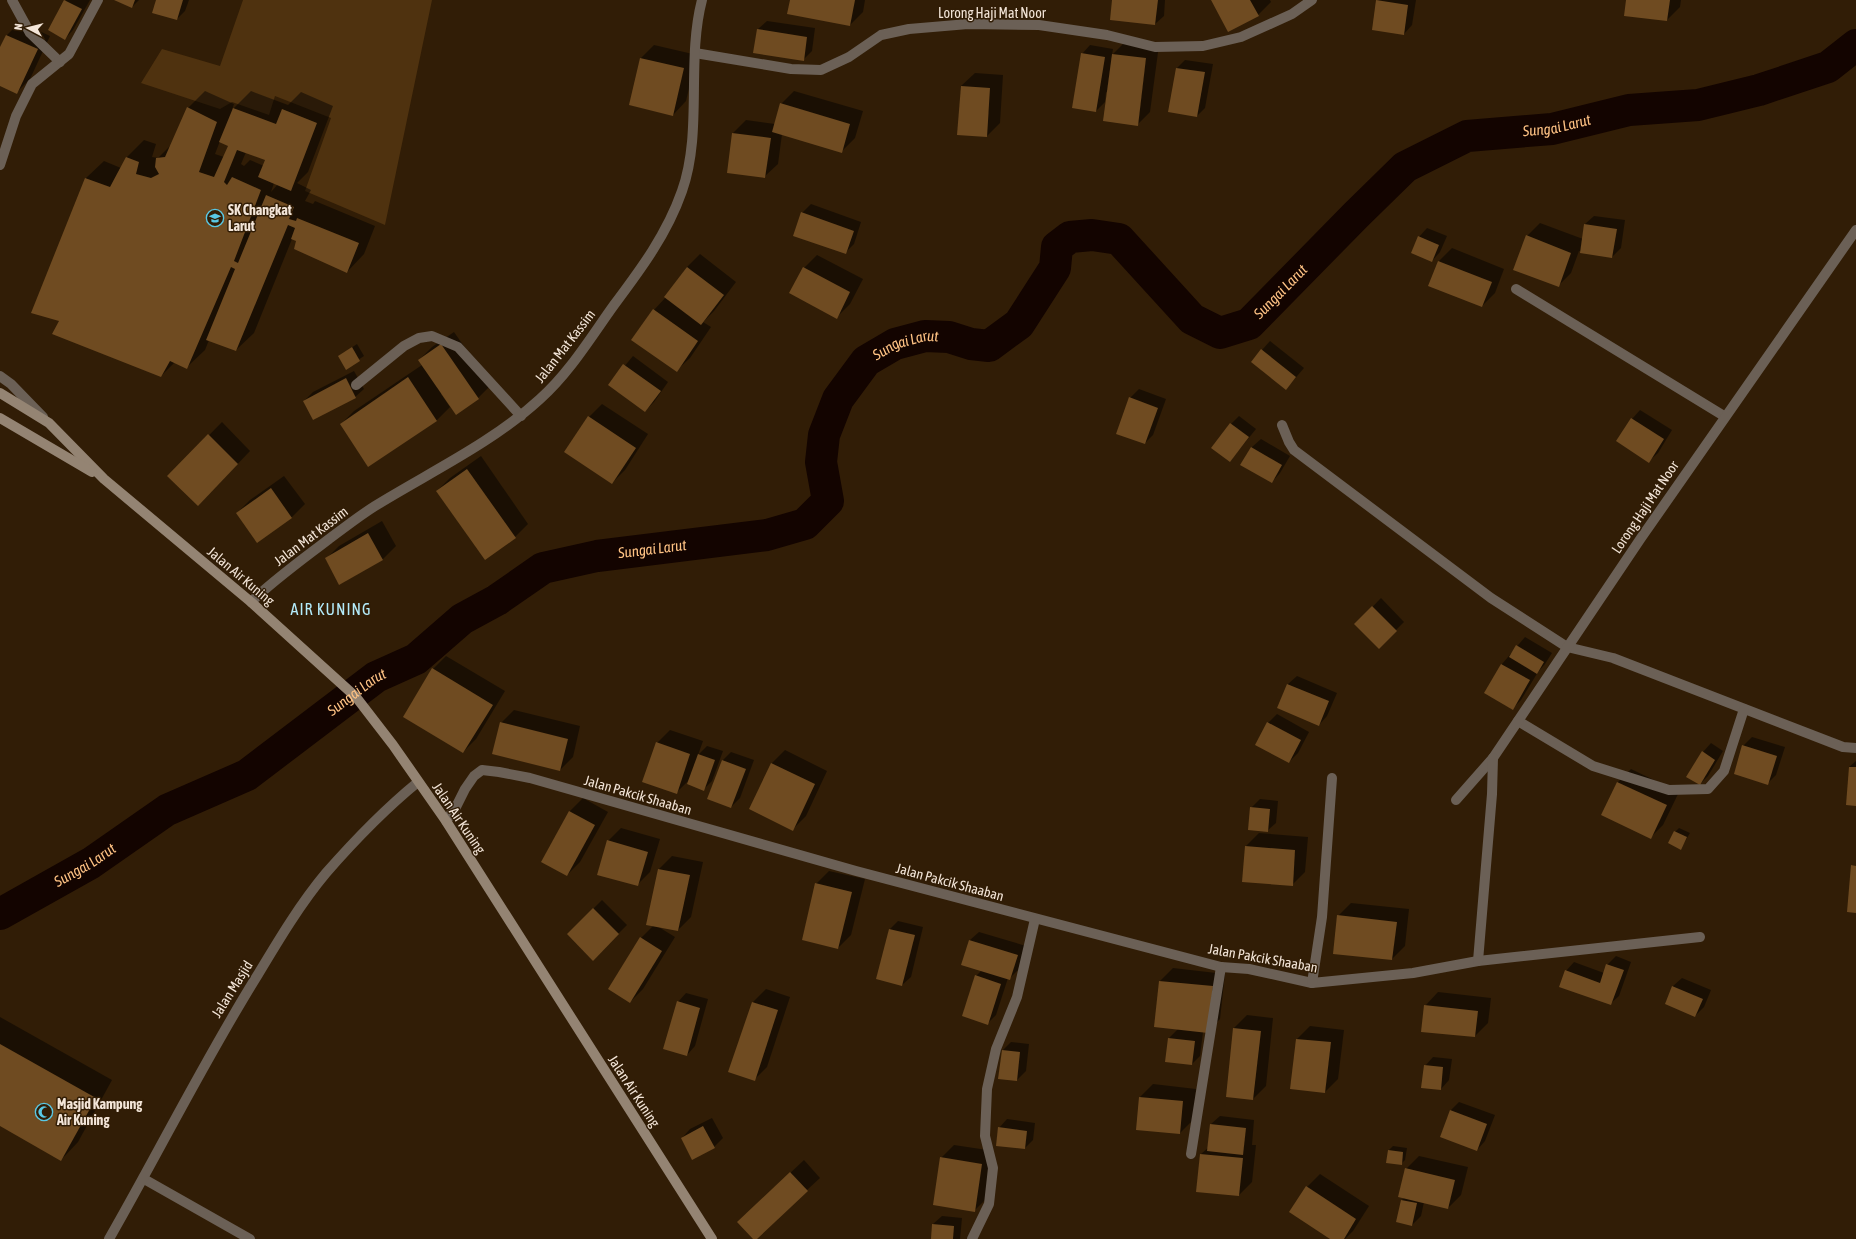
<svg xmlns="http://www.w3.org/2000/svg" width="1856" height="1239" font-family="'Asap Condensed',sans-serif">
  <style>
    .green { fill: #4f320f }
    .shadow { fill: #0007; fill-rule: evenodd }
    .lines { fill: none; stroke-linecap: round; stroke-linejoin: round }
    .river { stroke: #130400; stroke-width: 32 }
    .building { fill: #6f4b21 }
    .lane { stroke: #6b6056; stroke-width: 10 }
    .street { stroke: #6b6056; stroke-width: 10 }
    .secondary { stroke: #948473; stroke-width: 10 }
    .labels { text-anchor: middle; stroke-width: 3; stroke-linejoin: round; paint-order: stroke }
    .street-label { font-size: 14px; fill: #f3e5d8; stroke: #311d06 }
    .poi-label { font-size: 14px; font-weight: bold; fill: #f3e5d8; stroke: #311d06; text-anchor: start }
    .water-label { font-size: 15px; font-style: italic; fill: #fec283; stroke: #311d06 }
    .quarter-label { font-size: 16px; letter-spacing: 1px; fill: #b4ebfa; stroke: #311d06 }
  </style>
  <rect width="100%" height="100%" fill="#311d06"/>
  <path class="green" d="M243,0H432L385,225L305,191L331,118L275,96L269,115L232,102L220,109L141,83L162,49L220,66Z"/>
  <g class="shadow">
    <path d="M66,0H90L73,30L65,39L49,30Z"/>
    <path d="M117,0H139L132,7Z"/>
    <path d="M157,0H189L185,11L177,19Z"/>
    <path d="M791,0H865L863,12L850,25Z"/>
    <path d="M1113,0H1165L1164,16L1155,24Z"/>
    <path d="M1212,0H1270L1271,2L1258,15Z"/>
    <path d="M1378,0H1416L1412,25L1404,34Z"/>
    <path d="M1627,0H1681L1680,7L1667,20Z"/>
    <path d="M767,21L815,28L812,51L803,60L758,29Z"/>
    <path d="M20,22L50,36L30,79L17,92L0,84V49L7,35Z"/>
    <path d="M1126,41L1159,45L1150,112L1137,125L1108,93L1106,92L1105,102L1096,111L1082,54L1090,45L1113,49L1112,55Z"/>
    <path d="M654,45L697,55L686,101L673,115L631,105L641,58Z"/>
    <path d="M1185,60L1213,64L1205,108L1197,116L1177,68Z"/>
    <path d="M975,73L1003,75L1000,123L987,136L961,86Z"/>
    <path d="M205,91L234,104L232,110L251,91L288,105L301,92L333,106L308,172L297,183L311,190L305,201L313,204L315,201L375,226L364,254L347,272L297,240L292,239L254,333L236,350L209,340L205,350L187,367L175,362L161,376L61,321L32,312L86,178L104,161L121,168L127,157L144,140L156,144L152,157L158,158L172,144L188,108ZM220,141L229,145L224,157L215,154ZM246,152L266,159L264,166L250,160L244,166L241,164ZM274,183L278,184L271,192Z"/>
    <path d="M794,91L863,111L855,138L842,151L782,134L778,164L764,177L728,172L733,133L746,120L775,124L781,104Z"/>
    <path d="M811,204L861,222L854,244L845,253L802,213Z"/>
    <path d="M1594,216L1625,220L1621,248L1612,257L1579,251L1571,273L1558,286L1527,236L1540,223L1583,239L1585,224Z"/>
    <path d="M1427,228L1447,236L1440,252L1432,261L1419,237Z"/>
    <path d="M1452,248L1504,269L1495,293L1482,306L1439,261Z"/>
    <path d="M700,254L736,282L714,311L703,322L711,327L690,358L677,370L654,310L666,297L687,267Z"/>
    <path d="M817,255L863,279L850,304L837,317L804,268Z"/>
    <path d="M454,332L491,385L478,398L442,393L441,394L450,407L437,420L368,466L341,424L354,411L422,365L419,360L432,347Z"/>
    <path d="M1270,341L1304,368L1286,389L1262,350Z"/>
    <path d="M357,344L364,356L346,368L339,356Z"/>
    <path d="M633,356L668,382L654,402L645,411L609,385Z"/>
    <path d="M354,371L364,389L355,397L304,401L313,392Z"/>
    <path d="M1139,389L1166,399L1153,435L1145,443L1130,398Z"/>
    <path d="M602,404L648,434L625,470L612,483L566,452L589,417Z"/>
    <path d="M1640,410L1672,430L1658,453L1649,461L1618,441L1632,419Z"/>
    <path d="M1239,416L1256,429L1230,461L1231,424Z"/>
    <path d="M222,422L250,451L211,492L169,476Z"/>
    <path d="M1261,439L1290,456L1280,473L1272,482L1242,465L1252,447Z"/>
    <path d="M481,456L528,524L515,537L437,491L450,478Z"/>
    <path d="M284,476L305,504L292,517L258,541L237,513L250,500Z"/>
    <path d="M382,521L396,546L383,559L340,584L326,559L339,546Z"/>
    <path d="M1381,598L1404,622L1379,647L1356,624Z"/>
    <path d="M1525,637L1552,653L1545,664L1538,672L1521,700L1512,709L1486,693L1502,664Z"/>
    <path d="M446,656L505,691L476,739L463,752L404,717L433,669Z"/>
    <path d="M1297,676L1337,693L1327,716L1319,725L1278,708L1288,684Z"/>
    <path d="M514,710L580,726L573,757L560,770L501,723Z"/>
    <path d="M1277,714L1309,732L1298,753L1289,762L1268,723Z"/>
    <path d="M670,730L703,741L698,755L707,746L723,751L712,781L704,789L689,780L676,793L657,743Z"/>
    <path d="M1752,737L1785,747L1776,775L1767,784L1743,746Z"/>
    <path d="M1711,743L1723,751L1708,776L1700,784L1703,752Z"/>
    <path d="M785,750L827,771L806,816L793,829L772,763Z"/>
    <path d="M731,752L754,760L740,798L731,807L708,798L723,760Z"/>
    <path d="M1856,761V805L1849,767Z"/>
    <path d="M1631,769L1679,792L1663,825L1650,838L1603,814L1618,782Z"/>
    <path d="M583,798L608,812L580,862L567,875L542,861L570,811Z"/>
    <path d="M1260,799L1278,801L1276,823L1267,831L1251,808Z"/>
    <path d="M621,828L660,839L650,872L637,885L608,841Z"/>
    <path d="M1679,828L1690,833L1681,848L1675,832Z"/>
    <path d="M1259,833L1308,837L1305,872L1292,885L1246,846Z"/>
    <path d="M672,856L703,862L691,917L678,930L657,926L675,937L643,989L630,1002L609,989L641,938L654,925L648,924L659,869Z"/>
    <path d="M829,871L865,879L851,935L838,948L816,884Z"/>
    <path d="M602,900L627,925L593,959L568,934Z"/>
    <path d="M1351,903L1409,909L1405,946L1392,959L1338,916Z"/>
    <path d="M898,921L923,927L911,977L902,985L890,929Z"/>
    <path d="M979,932L1026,946L1018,970L1010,978H1008L996,1015L987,1024L976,976L982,970L963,964L970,940Z"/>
    <path d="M1616,956L1631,962L1619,996L1610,1004L1566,971L1574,962L1604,973L1607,965Z"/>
    <path d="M1173,968L1225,974L1220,1019L1207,1032H1203L1200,1056L1192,1064L1169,1038L1178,1029L1160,981Z"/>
    <path d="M1682,978L1711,990L1704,1007L1695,1016L1666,1003L1673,986Z"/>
    <path d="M766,989L790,997L767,1067L754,1080L753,1002Z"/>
    <path d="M1438,992L1491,998L1488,1023L1475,1036L1425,1006Z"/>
    <path d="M686,993L708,999L695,1046L687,1055L678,1002Z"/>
    <path d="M1247,1015L1273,1018L1266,1086L1253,1099L1234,1028Z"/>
    <path d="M0,1017L112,1080L78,1142L61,1160L0,1125Z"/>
    <path d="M1310,1026L1344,1030L1338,1079L1325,1092L1297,1039Z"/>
    <path d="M1011,1042L1029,1044L1026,1071L1017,1080L1003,1050Z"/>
    <path d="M1433,1057L1452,1059L1449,1080L1441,1089L1425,1066Z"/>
    <path d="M1153,1084L1196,1089L1193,1120L1180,1133L1140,1097Z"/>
    <path d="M1459,1102L1495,1115L1485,1141L1477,1150L1450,1111Z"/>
    <path d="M1220,1116L1254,1120L1252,1145H1256L1252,1182L1239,1195L1197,1191L1201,1154L1209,1147L1211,1124Z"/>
    <path d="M712,1118L723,1138L714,1147L682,1138L690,1129Z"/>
    <path d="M1007,1119L1035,1123L1033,1140L1025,1148L999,1128Z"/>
    <path d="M954,1145L994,1151L987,1198L974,1211L941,1158Z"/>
    <path d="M1393,1146L1407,1148L1405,1160L1401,1164L1389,1150Z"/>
    <path d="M1419,1156L1468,1167L1461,1195L1448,1208L1424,1202L1421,1216L1412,1225L1402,1200L1404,1198L1406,1169Z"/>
    <path d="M804,1160L820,1178L754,1239L752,1209Z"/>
    <path d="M1320,1174L1369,1206L1353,1231L1345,1239H1332L1307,1187Z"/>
    <path d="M942,1216L962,1218L960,1239H932L933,1224Z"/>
  </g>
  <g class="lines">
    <path class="river" id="s1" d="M0,914L91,863L167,810L247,775L376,677L416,659L462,619L497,600L543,568L597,556L767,535L805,524L828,501L821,462L824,435L838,399L866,361L895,344L925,336L949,337L971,344L989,346L1019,324L1055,268L1057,247L1070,237L1092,235L1119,239L1192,319L1220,333L1249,324L1356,215L1405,167L1467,136L1552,129L1629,110L1698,105L1759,90L1828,67L1856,45"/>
  </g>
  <g class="building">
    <path d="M64,0L82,9L65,40L48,30Z"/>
    <path d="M114,0H135L132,8Z"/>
    <path d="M156,0H183L177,20L152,13Z"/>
    <path d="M790,0H855L850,26L787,14Z"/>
    <path d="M1112,0H1158L1155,25L1110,20Z"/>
    <path d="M1211,0H1250L1259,16L1228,32Z"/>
    <path d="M1376,0L1408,5L1404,35L1372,30Z"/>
    <path d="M1626,0H1670L1667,21L1624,16Z"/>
    <path d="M757,29L807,37L804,61L753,53Z"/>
    <path d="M6,35L38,49L17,94L0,86V47Z"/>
    <path d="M1081,53L1105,57L1096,112L1072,108Z"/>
    <path d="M1112,54L1146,58L1138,126L1103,121Z"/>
    <path d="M640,58L684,68L673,116L629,105Z"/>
    <path d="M1176,68L1205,72L1197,117L1168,112Z"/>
    <path d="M961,86L990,88L987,137L957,135Z"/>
    <path d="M780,103L850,124L842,153L772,132Z"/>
    <path d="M187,107L217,122L199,172L214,177L228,146L219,142L233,108L276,124L282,109L317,123L291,191L258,177L265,160L237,150L224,182L227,185L232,177L261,190L234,261L238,263L266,195L294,207L289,219L296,221L297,218L359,243L347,273L294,249L296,241L291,239L295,228L288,225L236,351L206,340L235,269L231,267L187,369L170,361L161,377L52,334L59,321L31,313L85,178L110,187L126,157L139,162L136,174L151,178L159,174L155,167L156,158L165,157Z"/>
    <path d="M732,133L771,138L765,178L727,173Z"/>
    <path d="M801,212L854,231L846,254L793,236Z"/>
    <path d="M1584,224L1617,229L1612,258L1580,253Z"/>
    <path d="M1526,235L1571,253L1559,287L1513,270Z"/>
    <path d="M1418,236L1439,245L1432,262L1411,253Z"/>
    <path d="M1438,261L1492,282L1482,307L1428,286Z"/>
    <path d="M687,267L724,295L701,325L664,297Z"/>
    <path d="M803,267L850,292L837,319L789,293Z"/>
    <path d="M653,309L698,341L677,372L631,340Z"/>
    <path d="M441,344L479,399L456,415L418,360Z"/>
    <path d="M352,347L360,361L346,370L338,356Z"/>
    <path d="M1261,349L1296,377L1286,390L1251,362Z"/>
    <path d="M623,364L661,391L645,412L608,385Z"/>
    <path d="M408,377L437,421L368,467L340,424Z"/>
    <path d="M346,378L356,398L313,420L303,401Z"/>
    <path d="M1129,397L1158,408L1145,444L1116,434Z"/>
    <path d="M588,416L636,448L612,484L564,452Z"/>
    <path d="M1631,418L1664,439L1649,463L1616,441Z"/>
    <path d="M1230,423L1249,437L1230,462L1211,448Z"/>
    <path d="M208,434L238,464L198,506L167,476Z"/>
    <path d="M1251,447L1282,465L1272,483L1240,465Z"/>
    <path d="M467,469L516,538L485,560L436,491Z"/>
    <path d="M271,488L292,518L257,543L236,513Z"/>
    <path d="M368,533L383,560L339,585L325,558Z"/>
    <path d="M1372,606L1397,631L1379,649L1354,624Z"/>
    <path d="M1516,645L1544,662L1537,674L1509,657Z"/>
    <path d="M1501,664L1530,680L1513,710L1484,693Z"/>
    <path d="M432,668L493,705L463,753L403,717Z"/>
    <path d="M1287,684L1329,701L1319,726L1277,708Z"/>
    <path d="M500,722L568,739L560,771L492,754Z"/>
    <path d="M1267,722L1301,740L1289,763L1255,745Z"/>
    <path d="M656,742L690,754L677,794L642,782Z"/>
    <path d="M1742,745L1777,756L1768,785L1734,774Z"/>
    <path d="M1702,751L1715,760L1700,785L1686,777Z"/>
    <path d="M698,754L715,760L704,791L687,784Z"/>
    <path d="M722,760L746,769L731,808L707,799Z"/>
    <path d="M771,763L815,784L793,831L749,809Z"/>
    <path d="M1849,767H1856V806L1846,805Z"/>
    <path d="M1617,782L1667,805L1651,839L1601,815Z"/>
    <path d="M1250,807L1270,809L1268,832L1248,830Z"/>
    <path d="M569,811L595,825L567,876L541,862Z"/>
    <path d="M1674,831L1687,837L1681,850L1668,843Z"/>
    <path d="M607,840L648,852L638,886L597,875Z"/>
    <path d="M1245,846L1295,850L1293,886L1242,882Z"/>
    <path d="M1851,865L1856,866V913L1847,912Z"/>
    <path d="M658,869L690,875L678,931L646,925Z"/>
    <path d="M815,883L852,892L838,949L802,940Z"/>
    <path d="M593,908L619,934L593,961L567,934Z"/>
    <path d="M1337,915L1397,922L1392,960L1333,954Z"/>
    <path d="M889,929L915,935L902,986L876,979Z"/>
    <path d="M640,937L662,951L630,1003L608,989Z"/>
    <path d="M969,940L1018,955L1010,980L961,965Z"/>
    <path d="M1606,964L1624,970L1611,1005L1559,987L1565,970L1600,983Z"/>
    <path d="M975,975L1001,984L988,1025L962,1016Z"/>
    <path d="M1159,981L1213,986L1208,1033L1154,1027Z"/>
    <path d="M1672,986L1703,999L1695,1017L1665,1004Z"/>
    <path d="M677,1001L700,1008L687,1056L663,1049Z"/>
    <path d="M752,1002L778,1010L755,1081L728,1072Z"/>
    <path d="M1424,1005L1478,1011L1475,1037L1421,1032Z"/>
    <path d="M1233,1028L1261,1031L1253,1100L1226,1097Z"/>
    <path d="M1168,1038L1195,1041L1192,1065L1165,1062Z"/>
    <path d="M1296,1039L1331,1042L1325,1093L1290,1089Z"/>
    <path d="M0,1044L96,1098L61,1161L0,1126Z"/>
    <path d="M1002,1050L1020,1052L1017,1081L998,1079Z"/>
    <path d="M1424,1065L1443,1067L1441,1090L1421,1088Z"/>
    <path d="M1139,1097L1183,1101L1180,1134L1136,1130Z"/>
    <path d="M1450,1110L1487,1124L1477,1151L1440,1137Z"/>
    <path d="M1210,1124L1246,1128L1243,1155L1207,1151Z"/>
    <path d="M703,1126L715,1148L692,1160L681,1138Z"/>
    <path d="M998,1127L1027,1131L1025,1149L996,1146Z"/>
    <path d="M1388,1150L1403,1152L1402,1165L1386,1163Z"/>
    <path d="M1200,1154L1243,1158L1239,1196L1196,1192Z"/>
    <path d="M940,1157L982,1164L975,1212L933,1205Z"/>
    <path d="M1405,1168L1455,1180L1448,1209L1398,1197Z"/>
    <path d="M790,1172L808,1191L757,1239H753L737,1222Z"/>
    <path d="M1306,1186L1356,1219L1344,1239H1330L1289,1212Z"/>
    <path d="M1401,1200L1417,1203L1412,1226L1396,1222Z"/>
    <path d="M932,1224L954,1226L953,1239H931Z"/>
  </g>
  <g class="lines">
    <g class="lane">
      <path d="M12,0L30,33L60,62"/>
      <path d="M356,385L404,346L419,338L432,336L458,347L521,416"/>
      <path d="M1282,425L1289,442L1294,450L1491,598L1567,647"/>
    </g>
    <g class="street">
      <path d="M695,53L791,69L821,70L849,57L881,35L909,29L968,24L1039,25L1107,35L1155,47L1203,46L1241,37L1292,14L1312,0"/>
      <path d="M0,165L16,116L32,84L69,54L98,0"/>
      <path d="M1516,289L1724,416"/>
      <path d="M0,376L11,384L43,417"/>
      <path d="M251,602C275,579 303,559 329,539C344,528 359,516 375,506C430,472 492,443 540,399C570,372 591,337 614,305C641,269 667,234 682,191C703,132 686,61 702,0"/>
      <path d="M1567,647L1613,658L1843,747L1856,748"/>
      <path d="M1518,721L1593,766L1669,790L1708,789L1724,771L1744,709"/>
      <path d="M1456,800L1493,758L1641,538L1856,230"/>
      <path d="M446,821L456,807L465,789L474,776L482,770L499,772L530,778L856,871L1221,967L1249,969L1312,983L1413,973L1478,961L1700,937"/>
      <path d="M1478,961L1492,794L1493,758"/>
      <path d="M1312,983L1322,917L1332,778"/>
      <path d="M1191,1154L1221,967"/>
      <path d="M144,1179L250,1239"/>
      <path d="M109,1239C159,1152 204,1061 257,976C278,941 300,904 326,873C354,841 385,809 418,782"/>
      <path d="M972,1239L989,1204L993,1168L985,1136L987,1089L996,1049L1017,997L1035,919"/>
    </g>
    <g class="secondary">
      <path d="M0,393L49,423L104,479L251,602L356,697L393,745L446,821L712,1239"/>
      <path d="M0,418L92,472"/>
    </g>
  </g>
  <defs>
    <symbol id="school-ring" viewBox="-11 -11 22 22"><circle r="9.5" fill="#311d06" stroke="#59c8e5" stroke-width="1.5"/><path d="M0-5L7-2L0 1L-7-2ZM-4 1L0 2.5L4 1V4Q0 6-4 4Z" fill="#59c8e5"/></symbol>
    <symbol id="mosque-ring" viewBox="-11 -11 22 22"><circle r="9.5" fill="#311d06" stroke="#59c8e5" stroke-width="1.5"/><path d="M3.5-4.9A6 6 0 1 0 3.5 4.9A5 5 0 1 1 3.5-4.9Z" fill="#59c8e5"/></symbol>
  </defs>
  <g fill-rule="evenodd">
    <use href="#school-ring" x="205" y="208" width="20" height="20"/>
    <use href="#mosque-ring" x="34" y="1102" width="20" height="20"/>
  </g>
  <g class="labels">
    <g class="street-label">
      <text x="992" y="18">Lorong Haji Mat Noor</text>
      <text transform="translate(565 346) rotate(-52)" y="5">Jalan Mat Kassim</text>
      <text transform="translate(1645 507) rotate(-56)" y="5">Lorong Haji Mat Noor</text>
      <text transform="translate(311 536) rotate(-37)" y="5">Jalan Mat Kassim</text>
      <text transform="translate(241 576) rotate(40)" y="5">Jalan Air Kuning</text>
      <text transform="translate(638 795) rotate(16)" y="5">Jalan Pakcik Shaaban</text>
      <text transform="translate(459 818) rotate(56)" y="5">Jalan Air Kuning</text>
      <text transform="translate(950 882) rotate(15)" y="5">Jalan Pakcik Shaaban</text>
      <text transform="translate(1263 958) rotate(10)" y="5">Jalan Pakcik Shaaban</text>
      <text transform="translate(232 989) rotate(-58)" y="5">Jalan Masjid</text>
      <text transform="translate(634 1091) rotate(57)" y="5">Jalan Air Kuning</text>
    </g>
    <g class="poi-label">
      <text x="228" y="215">SK Changkat<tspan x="228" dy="16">Larut</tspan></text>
      <text x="57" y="1109">Masjid Kampung<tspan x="57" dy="16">Air Kuning</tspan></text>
    </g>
    <g class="water-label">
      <text dy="5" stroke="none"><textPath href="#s1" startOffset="1970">Sungai Larut</textPath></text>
      <text dy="5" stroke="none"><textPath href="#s1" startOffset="1634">Sungai Larut</textPath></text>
      <text dy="5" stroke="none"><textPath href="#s1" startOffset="1142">Sungai Larut</textPath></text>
      <text dy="5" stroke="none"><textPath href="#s1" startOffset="758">Sungai Larut</textPath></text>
      <text dy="5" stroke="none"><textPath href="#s1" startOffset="422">Sungai Larut</textPath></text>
      <text dy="5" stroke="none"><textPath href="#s1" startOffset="98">Sungai Larut</textPath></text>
    </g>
    <g class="quarter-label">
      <text x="331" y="615">AIR KUNING</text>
    </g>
  </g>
  <g transform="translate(28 28) rotate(277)" stroke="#311d06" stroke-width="3" paint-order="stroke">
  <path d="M0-3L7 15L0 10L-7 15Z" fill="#f3e5d8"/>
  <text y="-6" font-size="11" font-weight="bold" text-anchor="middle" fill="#f3e5d8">N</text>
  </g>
</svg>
